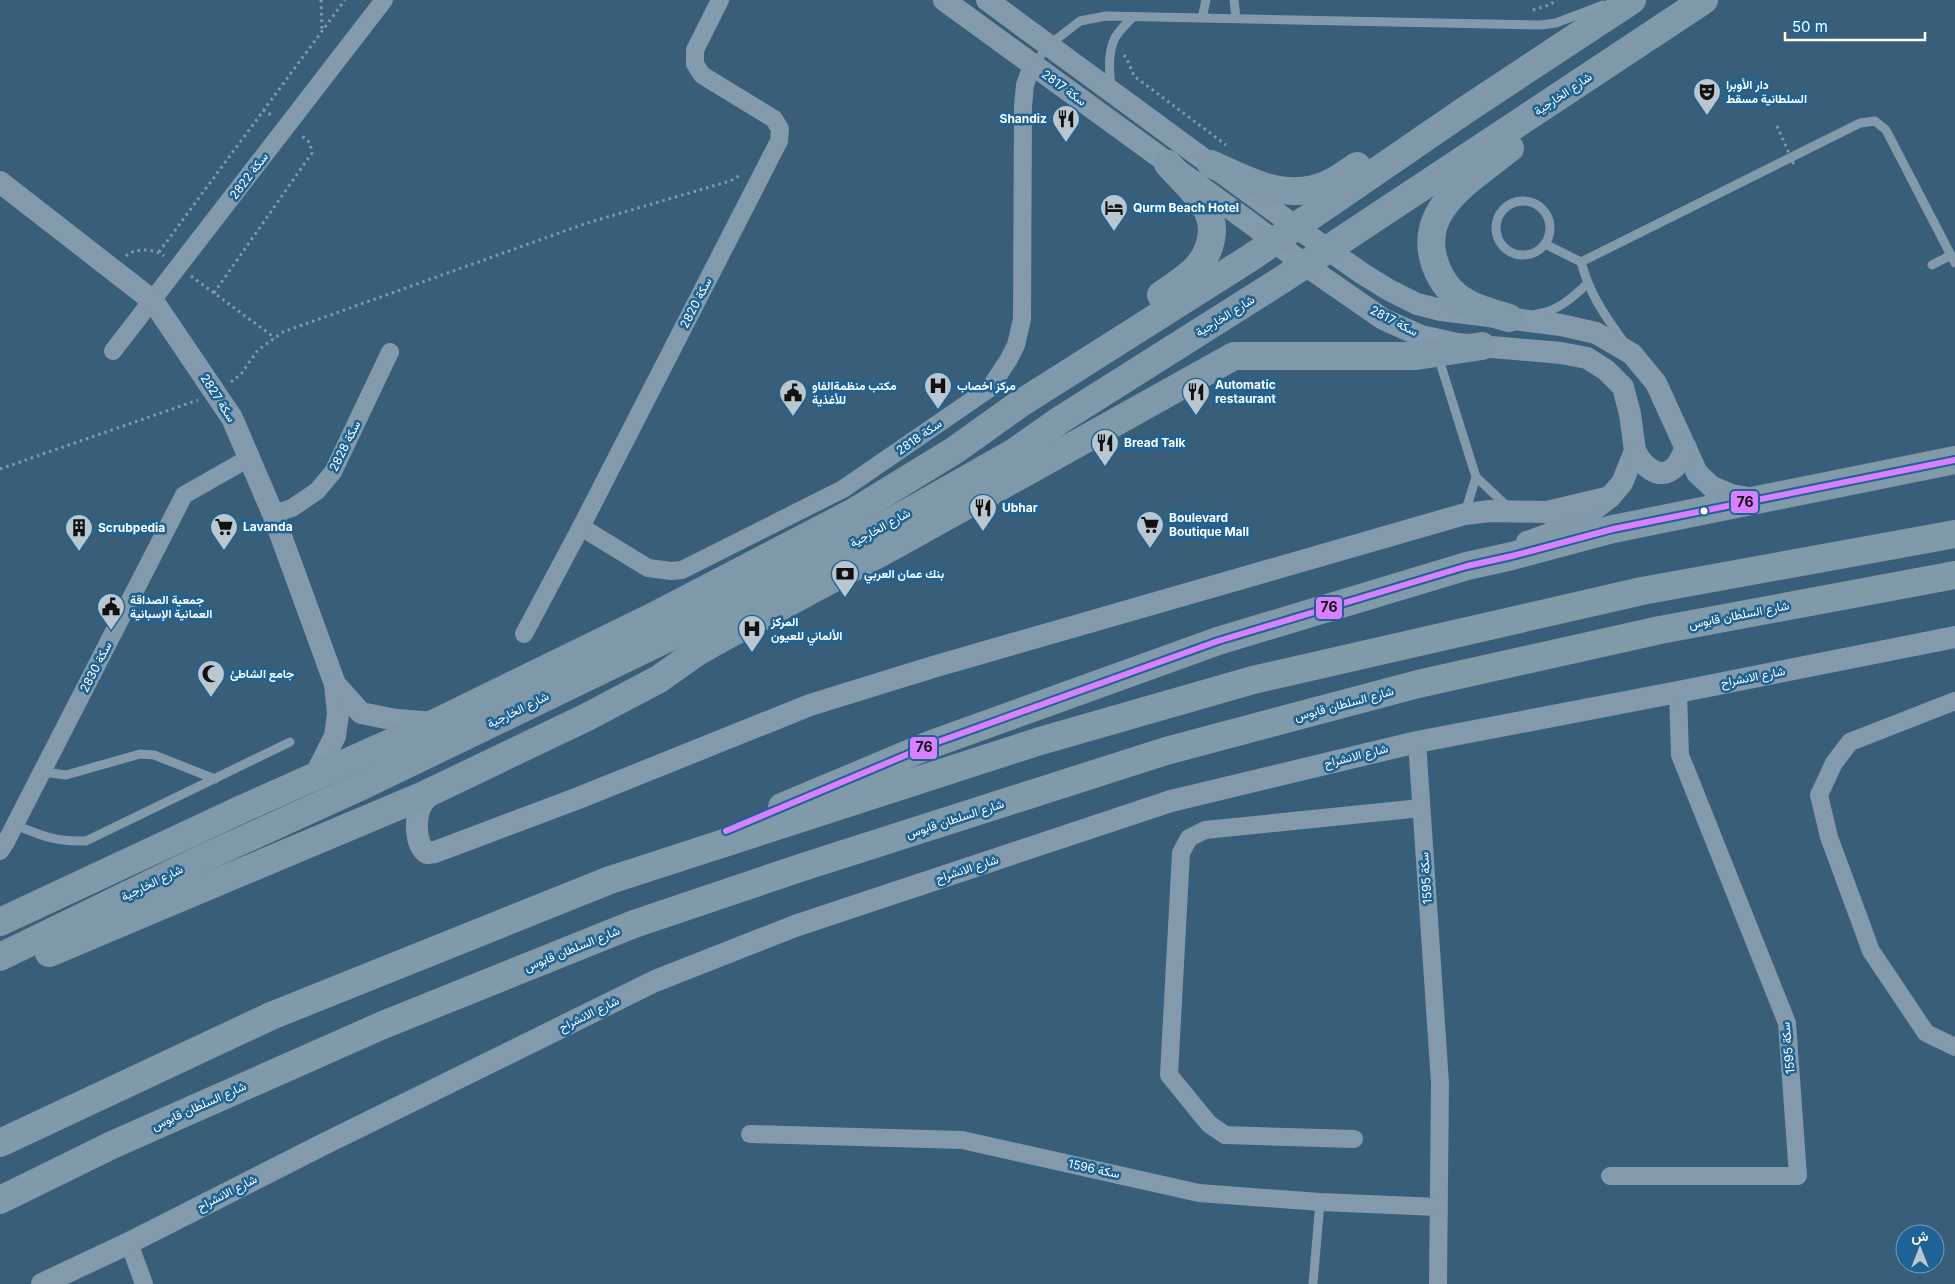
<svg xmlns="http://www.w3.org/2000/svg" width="1955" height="1284" font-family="Inter,Vazirmatn,sans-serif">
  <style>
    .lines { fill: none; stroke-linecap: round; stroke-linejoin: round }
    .path { stroke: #829aab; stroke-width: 3; stroke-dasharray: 2.5 4; stroke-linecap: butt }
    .service { stroke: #829aab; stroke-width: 9 }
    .minor { stroke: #829aab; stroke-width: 18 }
    .tertiary { stroke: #829aab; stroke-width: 22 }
    .primary { stroke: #8099aa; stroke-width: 28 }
    .trunk { stroke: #809aaa; stroke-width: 28 }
    .path-bridge { stroke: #829aab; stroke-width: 3; stroke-dasharray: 2.5 4; stroke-linecap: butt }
    .bus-1-casing { stroke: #1e6394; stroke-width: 10 }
    .bus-1 { stroke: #d880ff; stroke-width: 6 }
    .bus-dot { fill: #fff; stroke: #1e6394; stroke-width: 2 }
    .labels { text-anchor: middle; stroke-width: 5; stroke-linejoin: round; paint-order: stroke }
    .poi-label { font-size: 12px; font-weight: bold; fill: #fff; stroke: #1e6394; text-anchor: start }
    .street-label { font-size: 12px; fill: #fff; stroke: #1e6394 }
    .line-badge { stroke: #1e6394; stroke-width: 2 }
    .pale-badge-label { font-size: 14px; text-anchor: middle; font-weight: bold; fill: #111 }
  </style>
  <rect width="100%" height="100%" fill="#395e79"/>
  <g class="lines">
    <g class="path">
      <path d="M321,0L322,29"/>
      <path d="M1533,10L1549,5L1557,0"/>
      <path d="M1124,55L1127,59L1134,76L1226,145"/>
      <path d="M263,110L273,116"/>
      <path d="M159,252L345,0"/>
      <path d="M126,256C134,247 156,249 164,256"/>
      <path d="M191,276L275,338"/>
      <path d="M214,293L312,153L310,143L301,135"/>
      <path d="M231,382L241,374L258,350L283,332L587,223L730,181L742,174"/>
      <path d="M0,469L198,400"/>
    </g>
    <g class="service">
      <path d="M1234,0L1236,18"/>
      <path d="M1202,18L1206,0"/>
      <path d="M1033,65L1049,45L1080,21L1106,16L1541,25L1556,23L1603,5"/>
      <path d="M1111,87C1109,70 1107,46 1119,32C1123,27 1128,22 1133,17"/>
      <circle cx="1523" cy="228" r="27"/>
      <path d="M1545,244L1581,262C1590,295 1604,314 1623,341"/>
      <path d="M1581,262L1860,123L1875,121L1886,130L1955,263"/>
      <path d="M1932,265L1951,255"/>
      <path d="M1537,314C1558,311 1572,298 1587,284"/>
      <path d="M1438,356L1476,477L1509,508"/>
      <path d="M1465,513L1476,477"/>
      <path d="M43,772L66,775L140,754L154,755L215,779"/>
      <path d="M15,825C42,836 56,842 86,841L290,742"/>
      <path d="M1313,1284L1320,1202"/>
    </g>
    <g class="minor">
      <path d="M113,351L384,0"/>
      <path d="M273,514L292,508L317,491L333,472L390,352"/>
      <path d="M581,527L648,568L671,571L682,570L843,489L990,388L1009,359L1016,345L1022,319L1023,106L1025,85L1032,65"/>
      <path d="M524,634L581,527L779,141L780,129L774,119L702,75L695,64V50L720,0"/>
      <path d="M1955,701L1850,742L1834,763L1819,795L1829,837L1871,951L1926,1033L1955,1047"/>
      <path d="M1417,742L1440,1083L1438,1284"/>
      <path d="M0,851L6,842L184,495L249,458"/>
      <path d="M750,1134L962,1140L1199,1193L1320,1202L1438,1207"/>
      <path d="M1354,1139L1225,1135L1209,1124L1169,1075L1181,853L1189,838L1205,830L1421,808"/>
      <path d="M1610,1176H1798L1787,1023L1680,755L1678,692"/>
      <path d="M129,1243L144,1284"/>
    </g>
    <g class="tertiary">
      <path d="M944,0L1253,225L1305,265L1383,319L1421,336L1457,344L1561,353L1587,358L1606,370L1623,387L1630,414L1635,451L1622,483L1610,497L1592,511L1547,535L1527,542"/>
      <path d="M987,0L1296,227L1363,274L1389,290L1417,304L1441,310L1561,325L1596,333L1632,354L1656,383L1697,473L1712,487L1731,495L1755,499"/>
      <path d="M0,182L153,301L232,418L273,514L335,684L338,714L335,736L314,778"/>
      <path d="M1635,451C1643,466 1660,483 1676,466C1680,461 1683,454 1686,448"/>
      <path d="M335,684L361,713L396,720L435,723"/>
      <path d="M436,788C432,793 426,798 422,804C415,816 414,844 427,853L435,852L576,799L810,705L933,667L1465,514L1490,511L1547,512L1610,497"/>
      <path d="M42,1284L129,1243L324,1144L655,981L795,926L1171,801L1417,742L1678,692L1955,637"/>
    </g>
    <g class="primary">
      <path d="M1211,164C1243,178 1277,198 1313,189C1329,186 1344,175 1357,166"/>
      <path d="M1161,295C1186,278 1210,265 1212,231C1212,222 1209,212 1204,205C1194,190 1180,177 1168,164"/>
      <path d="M1509,318C1471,307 1444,299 1433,257C1429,241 1432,224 1441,210C1456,186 1488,166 1510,148"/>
      <path d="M0,922L242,809L435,723L658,614L854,512L955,450L1018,405L1250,258L1467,109L1632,0"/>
      <path d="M49,953L422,796L587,717L659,679L697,652L722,638L897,544L1234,356H1416L1482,346"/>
      <path d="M0,957L197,861L364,785L666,639L868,535L1013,453L1060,420L1283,279L1704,0"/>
    </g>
    <g class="trunk">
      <path d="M782,807L932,744L1218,641L1467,566L1512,556L1613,529L1955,460"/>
      <path d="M0,1143L271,1016L610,880L1040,741L1253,680L1642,591L1955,534"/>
      <path d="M0,1200L112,1145L383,1025L634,924L803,867L1166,751L1418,684L1660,630L1955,575"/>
    </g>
    <path class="path-bridge" d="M1777,126L1795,167"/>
    <defs>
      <path id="bus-1" d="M726,831L932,744L1218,641L1467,566L1512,556L1613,529L1955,460"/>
    </defs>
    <use href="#bus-1" class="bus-1-casing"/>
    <use href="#bus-1" class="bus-1"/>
  </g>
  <defs>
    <symbol id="theatre-pin" viewBox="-11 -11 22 30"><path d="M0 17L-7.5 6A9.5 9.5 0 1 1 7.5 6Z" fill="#bac7d0" stroke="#1e6394"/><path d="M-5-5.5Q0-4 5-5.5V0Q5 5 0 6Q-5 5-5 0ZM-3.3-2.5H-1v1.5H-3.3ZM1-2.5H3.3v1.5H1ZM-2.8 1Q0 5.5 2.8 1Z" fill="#111"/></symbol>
    <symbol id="restaurant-pin" viewBox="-11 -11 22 30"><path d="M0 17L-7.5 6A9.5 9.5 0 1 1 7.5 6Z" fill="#bac7d0" stroke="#1e6394"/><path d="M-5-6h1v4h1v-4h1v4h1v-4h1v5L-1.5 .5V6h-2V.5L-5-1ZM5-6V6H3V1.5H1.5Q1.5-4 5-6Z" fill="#111"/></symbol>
    <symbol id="hotel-pin" viewBox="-11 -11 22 30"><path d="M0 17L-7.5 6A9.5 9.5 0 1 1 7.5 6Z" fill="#bac7d0" stroke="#1e6394"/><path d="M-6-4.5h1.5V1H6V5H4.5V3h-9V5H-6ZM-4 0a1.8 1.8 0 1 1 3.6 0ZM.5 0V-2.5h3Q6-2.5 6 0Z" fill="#111"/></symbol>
    <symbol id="hospital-pin" viewBox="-11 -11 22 30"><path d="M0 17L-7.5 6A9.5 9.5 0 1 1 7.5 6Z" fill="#bac7d0" stroke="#1e6394"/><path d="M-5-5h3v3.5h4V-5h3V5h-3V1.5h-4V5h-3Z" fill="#111"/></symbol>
    <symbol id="civic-pin" viewBox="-11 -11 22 30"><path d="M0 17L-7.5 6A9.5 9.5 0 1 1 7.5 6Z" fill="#bac7d0" stroke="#1e6394"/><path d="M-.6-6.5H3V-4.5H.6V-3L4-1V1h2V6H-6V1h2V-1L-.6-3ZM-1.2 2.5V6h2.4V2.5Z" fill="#111"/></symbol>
    <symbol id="supermarket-pin" viewBox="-11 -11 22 30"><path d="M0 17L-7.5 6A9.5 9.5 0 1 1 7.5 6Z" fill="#bac7d0" stroke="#1e6394"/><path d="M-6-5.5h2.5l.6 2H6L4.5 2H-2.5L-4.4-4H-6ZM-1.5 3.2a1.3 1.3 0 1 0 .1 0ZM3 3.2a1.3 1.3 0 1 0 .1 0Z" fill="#111"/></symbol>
    <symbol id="building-pin" viewBox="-11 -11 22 30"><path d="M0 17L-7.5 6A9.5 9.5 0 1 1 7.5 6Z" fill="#bac7d0" stroke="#1e6394"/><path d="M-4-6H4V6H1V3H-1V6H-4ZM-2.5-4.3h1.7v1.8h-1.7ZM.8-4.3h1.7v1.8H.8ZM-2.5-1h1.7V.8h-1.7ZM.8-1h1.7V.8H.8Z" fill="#111"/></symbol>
    <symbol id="bank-pin" viewBox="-11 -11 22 30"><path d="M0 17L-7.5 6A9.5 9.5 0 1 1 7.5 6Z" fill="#bac7d0" stroke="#1e6394"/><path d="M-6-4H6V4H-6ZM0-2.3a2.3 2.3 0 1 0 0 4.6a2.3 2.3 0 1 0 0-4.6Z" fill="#111"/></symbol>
    <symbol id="mosque-pin" viewBox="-11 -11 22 30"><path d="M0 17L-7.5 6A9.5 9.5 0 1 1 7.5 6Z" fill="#bac7d0" stroke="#1e6394"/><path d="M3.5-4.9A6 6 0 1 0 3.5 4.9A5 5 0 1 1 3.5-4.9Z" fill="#111"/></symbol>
  </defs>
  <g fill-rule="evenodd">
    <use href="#theatre-pin" x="1691" y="76" width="32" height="43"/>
    <use href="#restaurant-pin" x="1050" y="103" width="32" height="43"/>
    <use href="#hotel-pin" x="1098" y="192" width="32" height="43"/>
    <use href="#hospital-pin" x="922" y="370" width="32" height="43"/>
    <use href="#restaurant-pin" x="1180" y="376" width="32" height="43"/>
    <use href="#civic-pin" x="777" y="377" width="32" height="43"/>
    <use href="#restaurant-pin" x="1089" y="427" width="32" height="43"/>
    <use href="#restaurant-pin" x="967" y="492" width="32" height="43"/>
    <use href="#supermarket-pin" x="1134" y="509" width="32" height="43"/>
    <use href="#supermarket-pin" x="208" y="511" width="32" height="43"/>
    <use href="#building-pin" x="63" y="512" width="32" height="43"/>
    <use href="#bank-pin" x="829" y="558" width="32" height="43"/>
    <use href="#civic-pin" x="95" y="591" width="32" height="43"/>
    <use href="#hospital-pin" x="736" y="613" width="32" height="43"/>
    <use href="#mosque-pin" x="195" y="658" width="32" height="43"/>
  </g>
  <circle class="bus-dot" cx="1704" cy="511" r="4.5"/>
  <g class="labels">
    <g class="poi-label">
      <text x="1726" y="89">دار الأوبرا<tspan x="1726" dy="14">السلطانية مسقط</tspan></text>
      <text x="1047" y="123" text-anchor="end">Shandiz</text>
      <text x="1133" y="212">Qurm Beach Hotel</text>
      <text x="1215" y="389">Automatic<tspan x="1215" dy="14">restaurant</tspan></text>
      <text x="812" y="390">مكتب منظمةالفاو<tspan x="812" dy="14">للأغذية</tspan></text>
      <text x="957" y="390">مركز اخصاب</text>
      <text x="1124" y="447">Bread Talk</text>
      <text x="1002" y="512">Ubhar</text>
      <text x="1169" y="522">Boulevard<tspan x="1169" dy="14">Boutique Mall</tspan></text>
      <text x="243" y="531">Lavanda</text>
      <text x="98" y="532">Scrubpedia</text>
      <text x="864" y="578">بنك عمان العربي</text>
      <text x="130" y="604">جمعية الصداقة<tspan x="130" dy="14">العمانية الإسبانية</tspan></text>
      <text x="771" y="626">المركز<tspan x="771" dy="14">الألماني للعيون</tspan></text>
      <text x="230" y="678">جامع الشاطئ</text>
    </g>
    <g class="street-label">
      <text transform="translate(1064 88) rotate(36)" y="4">سكة 2817</text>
      <text transform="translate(1563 94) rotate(-34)" y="4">شارع الخارجية</text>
      <text transform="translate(249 176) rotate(-53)" y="4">سكة 2822</text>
      <text transform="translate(696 303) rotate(-63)" y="4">سكة 2820</text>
      <text transform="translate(1225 316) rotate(-32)" y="4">شارع الخارجية</text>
      <text transform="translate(1394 321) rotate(27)" y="4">سكة 2817</text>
      <text transform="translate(218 398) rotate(57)" y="4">سكة 2827</text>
      <text transform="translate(919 437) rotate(-35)" y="4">سكة 2818</text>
      <text transform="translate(345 446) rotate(-64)" y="4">سكة 2828</text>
      <text transform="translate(880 528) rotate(-29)" y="4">شارع الخارجية</text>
      <text transform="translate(1739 615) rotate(-11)" y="4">شارع السلطان قابوس</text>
      <text transform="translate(96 667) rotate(-63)" y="4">سكة 2830</text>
      <text transform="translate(1753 677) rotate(-11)" y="4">شارع الانشراح</text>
      <text transform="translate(1344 704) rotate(-15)" y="4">شارع السلطان قابوس</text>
      <text transform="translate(518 710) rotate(-26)" y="4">شارع الخارجية</text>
      <text transform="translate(1356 756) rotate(-14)" y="4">شارع الانشراح</text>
      <text transform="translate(955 819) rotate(-18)" y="4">شارع السلطان قابوس</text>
      <text transform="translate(967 869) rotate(-18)" y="4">شارع الانشراح</text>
      <text transform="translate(1426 878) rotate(-94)" y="4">سكة 1595</text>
      <text transform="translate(152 883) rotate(-26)" y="4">شارع الخارجية</text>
      <text transform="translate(572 949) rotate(-22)" y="4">شارع السلطان قابوس</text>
      <text transform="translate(589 1014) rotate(-26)" y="4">شارع الانشراح</text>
      <text transform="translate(1788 1048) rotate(-96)" y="4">سكة 1595</text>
      <text transform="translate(199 1106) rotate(-24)" y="4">شارع السلطان قابوس</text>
      <text transform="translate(1094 1169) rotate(12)" y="4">سكة 1596</text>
      <text transform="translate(227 1193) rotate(-27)" y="4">شارع الانشراح</text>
    </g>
  </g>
  <g class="line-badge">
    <rect x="1730" y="490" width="29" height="24" rx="5" fill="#d880ff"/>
    <rect x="1315" y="596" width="28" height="24" rx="5" fill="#d880ff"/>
    <rect x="909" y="736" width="29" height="24" rx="5" fill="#d880ff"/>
  </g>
  <g class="pale-badge-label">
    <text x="1745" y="507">76</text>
    <text x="1329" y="612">76</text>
    <text x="924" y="752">76</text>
  </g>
  <g transform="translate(1920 1249)"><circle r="24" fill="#1e6394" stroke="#78a1bf"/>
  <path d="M0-4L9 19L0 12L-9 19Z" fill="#bac7d0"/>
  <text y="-8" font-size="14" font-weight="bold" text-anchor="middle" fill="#ffffff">ش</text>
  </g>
  <path d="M1785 32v8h140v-8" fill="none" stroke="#ffffff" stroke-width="2.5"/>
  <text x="1792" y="32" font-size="15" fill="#ffffff" stroke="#1e6394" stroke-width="4" paint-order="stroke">50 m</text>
</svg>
